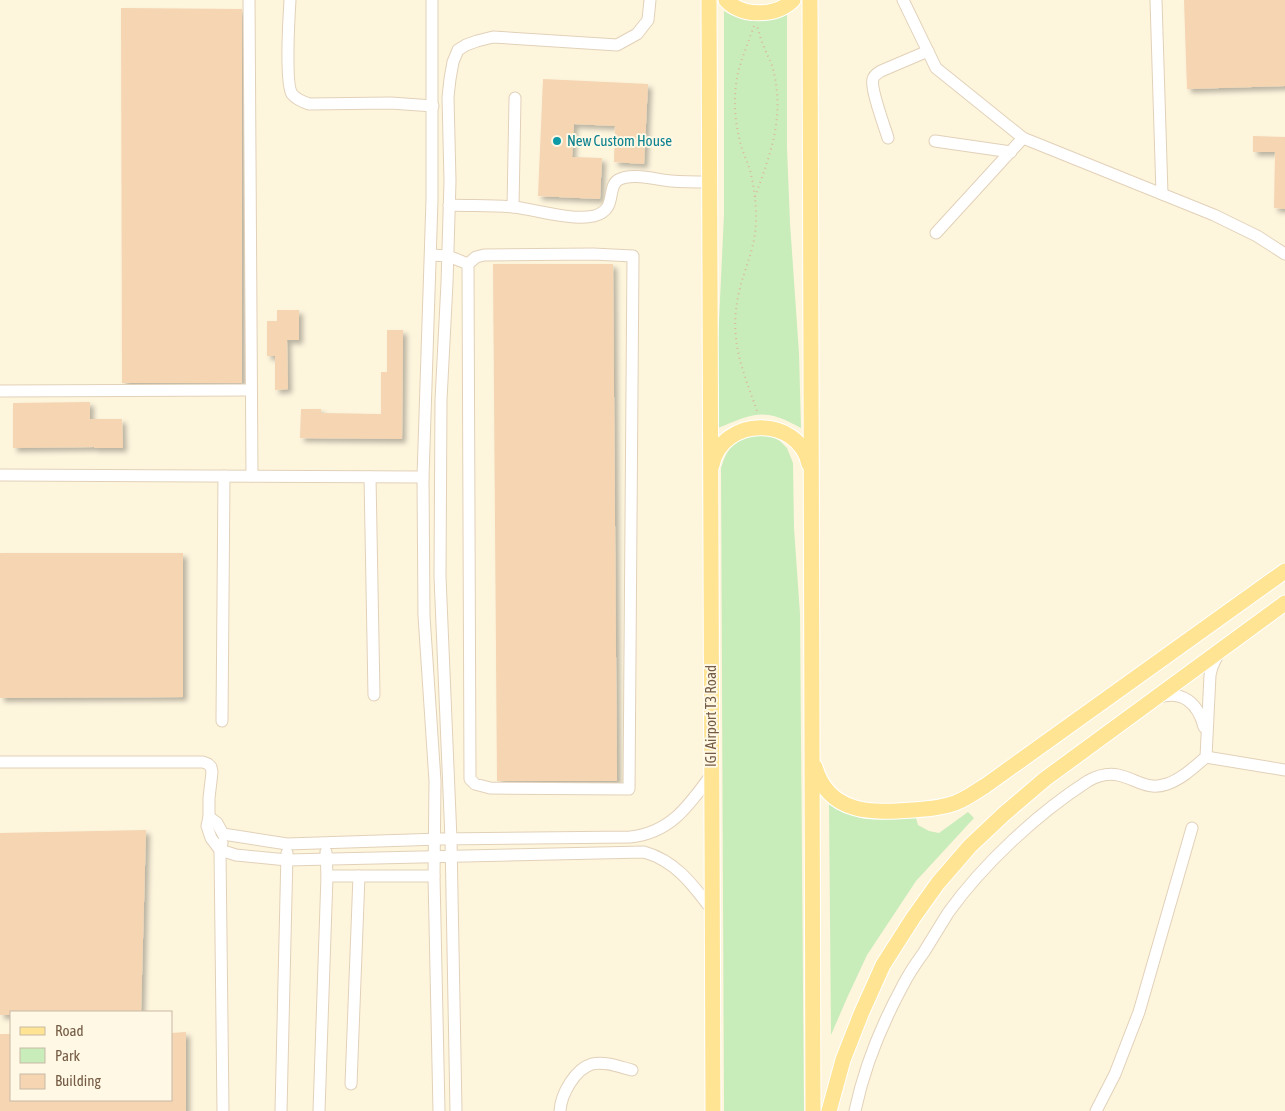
<svg xmlns="http://www.w3.org/2000/svg" width="1285" height="1111" font-family="'Asap Condensed',sans-serif">
  <style>
    .green { fill: #c9ecbb }
    .building { fill: #f5d5b2; filter: url(#shadow) }
    .lines { fill: none; stroke-linecap: round; stroke-linejoin: round }
    .minor-casing { stroke: #e2d1b9; stroke-width: 13 }
    .major-casing { stroke: #fff; stroke-width: 17 }
    .path { stroke: #dab996; stroke-width: 2; stroke-dasharray: 1 4; stroke-linecap: butt }
    .minor { stroke: #fff; stroke-width: 11 }
    .major { stroke: #ffe493; stroke-width: 15 }
    .culture-dot { fill: #0f9aa8; stroke: #fff8e5; stroke-width: 2 }
    .labels { text-anchor: middle; stroke-width: 4; stroke-linejoin: round; paint-order: stroke }
    .culture-label { font-size: 15px; fill: #0d838f; stroke: #fff8e5; text-anchor: start }
    .street-label { font-size: 15px; fill: #755b44; stroke: #fff8e5 }
  </style>
  <defs>
    <filter id="shadow"><feDropShadow dx="4" dy="4" stdDeviation="2.5" flood-color="#0004"/></filter>
  </defs>
  <rect width="100%" height="100%" fill="#fef5dd"/>
  <g class="green">
    <path d="M787,9V148L790,223L799,353L801,428C764,407 754,413 718,428L717,364L724,214V11C751,27 760,21 787,9Z"/>
    <path d="M758,434L770,435L780,441L787,448L793,463L794,528L800,614L804,1111H724L721,468C728,445 736,440 758,434Z"/>
    <path d="M829,803C838,808 850,815 861,818C879,821 898,818 916,818L918,825L929,831L939,833L968,812L974,818L916,881L867,955L847,998L831,1035Z"/>
  </g>
  <g class="building">
    <path d="M1184,0H1285V86L1187,89Z"/>
    <path d="M121,8L242,9V383H122Z"/>
    <path d="M543,79L648,84L644,164L614,162L615,126L574,124L572,157L602,158L600,199L538,196Z"/>
    <path d="M1253,136L1285,137V209L1274,208L1275,152H1253Z"/>
    <path d="M493,264H613L617,781H497Z"/>
    <path d="M277,310H299V340H287L288,389L275,390V356H267V321H277Z"/>
    <path d="M387,330H403L402,439L300,438L301,409H321V413L381,414V372H387Z"/>
    <path d="M90,402V419H122L123,448H94V447L13,448V403Z"/>
    <path d="M0,553H183V697L0,698Z"/>
    <path d="M146,830L141,1012H11V1015H0V833Z"/>
    <path d="M186,1032V1111H0V1034H11V1100H171V1033Z"/>
  </g>
  <g class="lines">
    <defs>
      <g id="minor">
        <path d="M249,0L252,476"/>
        <path d="M290,0C289,16 285,84 292,94C296,99 303,102 309,104L391,103L433,106"/>
        <path d="M432,0V200L423,477L424,616L435,781L434,876L439,1111"/>
        <path d="M903,0L936,68L1023,138L1214,215L1257,236L1285,254"/>
        <path d="M1156,0L1162,194"/>
        <path d="M888,138C885,128 870,88 873,79C874,75 878,73 881,71L928,51"/>
        <path d="M935,141L1011,152"/>
        <path d="M449,205C471,206 493,205 514,207C537,210 573,221 594,216C618,210 606,188 618,180C632,172 657,180 671,181C684,182 697,182 710,182"/>
        <path d="M513,207L515,98"/>
        <path d="M936,233L1023,138"/>
        <path d="M431,255L448,256L468,264L470,779L475,784L490,788L629,789L633,256L593,254L484,255L476,257L468,264"/>
        <path d="M0,391L251,390"/>
        <path d="M0,475L423,477"/>
        <path d="M370,477L374,695"/>
        <path d="M1157,698C1182,689 1198,703 1204,727"/>
        <path d="M222,721L224,476"/>
        <path d="M1206,757L1285,770"/>
        <path d="M0,762H203L208,764L211,767L212,772L211,781L209,798V817L207,826L211,838L220,850L236,855L287,860L644,852C676,861 693,885 712,910"/>
        <path d="M209,817L217,823L223,834L287,844L440,839L630,837C671,833 689,805 712,774"/>
        <path d="M222,843L220,850L223,1111"/>
        <path d="M327,876H434"/>
        <path d="M351,1084L359,876"/>
        <path d="M281,1111L287,853"/>
        <path d="M319,1111L327,876L326,852"/>
        <path d="M456,1111L451,839L440,577L441,400L447,283L450,181L448,97L450,79L453,62L458,50L466,45L477,41L493,37L617,45L637,34L648,20L650,0"/>
        <path d="M560,1111C561,1094 575,1069 592,1064C605,1061 620,1067 632,1070"/>
        <path d="M855,1111C864,1068 881,1026 902,987C908,975 916,963 924,952C932,939 940,926 948,913C983,864 1038,813 1088,781C1097,776 1108,773 1118,775C1137,779 1147,791 1167,784C1182,779 1194,767 1206,757L1210,675L1212,667L1219,652"/>
        <path d="M1096,1111L1115,1074L1139,1012L1192,828"/>
      </g>
      <g id="major">
        <path d="M709,0L713,1111"/>
        <path d="M726,0C742,17 776,17 793,0"/>
        <path d="M810,0L813,1111"/>
        <path d="M712,465C722,416 798,415 809,464"/>
        <path d="M815,767C829,815 873,813 913,810C927,809 942,808 955,803C966,799 975,792 985,786L1285,571"/>
        <path d="M829,1111L843,1060L861,1014L883,965L913,918L938,883L970,846L1004,814L1045,779L1285,603"/>
      </g>
    </defs>
    <use href="#minor" class="minor-casing"/>
    <use href="#major" class="major-casing"/>
    <g class="path">
      <path d="M754,26C749,40 743,55 739,69C733,91 734,116 739,137C741,148 746,159 750,170C754,186 756,202 756,219C756,247 745,266 739,292C728,341 743,370 758,414"/>
      <path d="M755,197C771,152 785,117 773,69C771,61 767,55 764,47C761,40 759,33 757,25"/>
    </g>
    <use href="#minor" class="minor"/>
    <use href="#major" class="major"/>
  </g>
  <circle class="culture-dot" cx="557" cy="141" r="5"/>
  <g class="labels">
    <g class="culture-label">
      <text x="567" y="146">New Custom House</text>
    </g>
    <g class="street-label">
      <text transform="translate(711 716) rotate(-90)" y="5">IGI Airport T3 Road</text>
    </g>
  </g>
  <rect x="10" y="1011" width="162" height="90" fill="#fff8e5" stroke="#c8b9a5"/>
  <rect x="20" y="1027" width="25" height="8" fill="#ffe493" stroke="#c8b9a5"/>
  <text x="55" y="1036" font-size="15" fill="#755b44">Road</text>
  <rect x="20" y="1048" width="25" height="15" fill="#c9ecbb" stroke="#c8b9a5"/>
  <text x="55" y="1061" font-size="15" fill="#755b44">Park</text>
  <rect x="20" y="1074" width="25" height="15" fill="#f5d5b2" stroke="#c8b9a5"/>
  <text x="55" y="1086" font-size="15" fill="#755b44">Building</text>
</svg>
